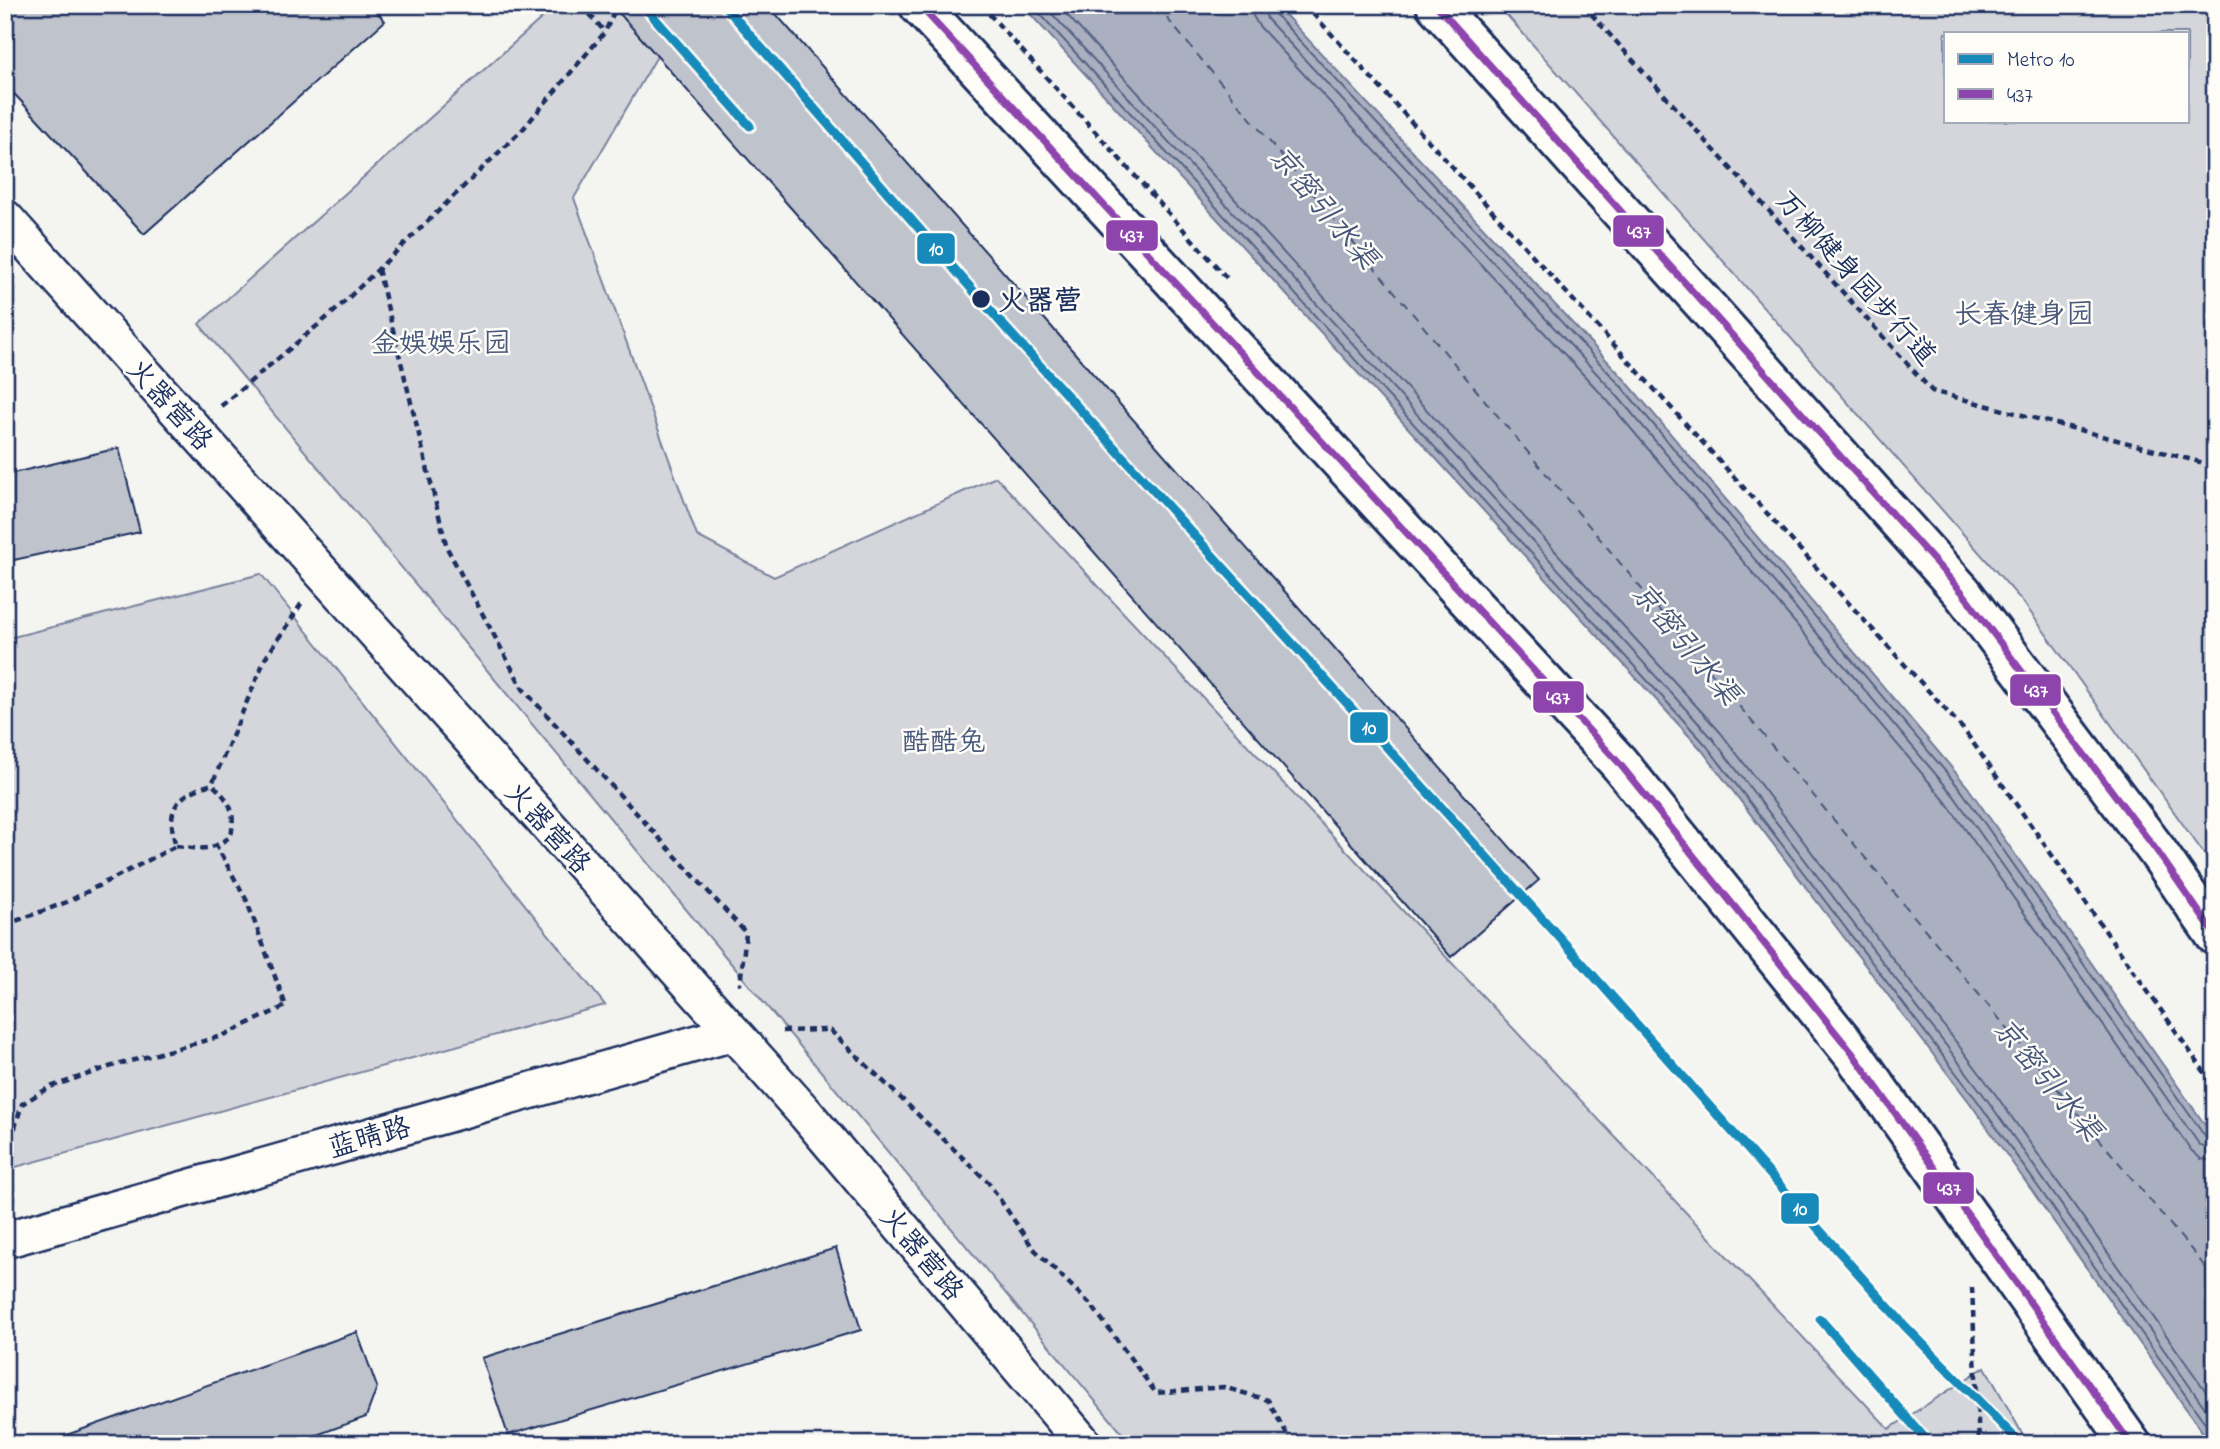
<svg xmlns="http://www.w3.org/2000/svg" width="2220" height="1449" font-family="'Indie Flower','LXGW WenKai TC',sans-serif">
  <style>
    .green { fill: #d4d6db; stroke: #78829c; stroke-width: 2; fill-rule: evenodd }
    .water { fill: #aab0bf; stroke: #717c98; stroke-width: 2 }
    .lines { fill: none; stroke-linecap: round; stroke-linejoin: round }
    .shore { stroke: #546385; stroke-width: 2 }
    .ferry { stroke: #46567b; stroke-width: 2; stroke-dasharray: 9 7; stroke-linecap: butt }
    .building { fill: #bfc3cc; stroke: #1b2f5e; stroke-width: 2 }
    .minor-casing { stroke: #1b2f5e; stroke-width: 40 }
    .highway-casing { stroke: #1b2f5e; stroke-width: 44 }
    .path { stroke: #1b2f5e; stroke-width: 4.5; stroke-dasharray: 7 5; stroke-linecap: butt }
    .minor { stroke: #fdfcf7; stroke-width: 35 }
    .highway { stroke: #fdfcf7; stroke-width: 38 }
    .bus-1-casing { stroke: #fdfcf7; stroke-width: 12 }
    .bus-1 { stroke: #8e44ad; stroke-width: 7 }
    .metro-1-casing { stroke: #fdfcf7; stroke-width: 14 }
    .metro-1 { stroke: #178abb; stroke-width: 9 }
    .stop-dot { fill: #1b2f5e; stroke: #fdfcf7; stroke-width: 2.5 }
    .labels { text-anchor: middle; stroke-width: 5; stroke-linejoin: round; paint-order: stroke }
    .street-label { font-size: 28px; fill: #1b2f5e; stroke: #fdfcf7 }
    .stop-label { font-size: 28px; font-weight: bold; fill: #1b2f5e; stroke: #fdfcf7; text-anchor: start }
    .park-label { font-size: 28px; fill: #49597d; stroke: #fdfcf7 }
    .water-label { font-size: 30px; font-style: italic; fill: #46567b; stroke: #fdfcf7 }
    .line-badge { stroke: #fdfcf7; stroke-width: 2.5 }
    .badge-label { font-size: 19px; text-anchor: middle; font-weight: bold; fill: #fff }
  </style>
  <rect width="100%" height="100%" fill="#f4f4f1"/>
  <filter id="ink" filterUnits="userSpaceOnUse"><feTurbulence type="fractalNoise" baseFrequency=".0143" numOctaves="2"/><feDisplacementMap in="SourceGraphic" scale="14" xChannelSelector="R" yChannelSelector="G"/><feConvolveMatrix kernelMatrix="1 2 1 2 8 2 1 2 1" color-interpolation-filters="sRGB"/></filter>
  <g filter="url(#ink)">
    <g class="green">
      <path d="M549,5H687L574,198L697,536L774,577L996,477L1889,1429L1985,1367L2028,1444H1131L199,324L552,9Z"/>
      <path d="M1498,5H2215V869L2023,602ZM1945,33H2187V121H1945Z"/>
      <path d="M261,574L605,1005L5,1170V639Z"/>
    </g>
    <path class="water" d="M1022,5H1276L1626,381L1967,786L2215,1139V1444H2211L1970,1103L1701,749Z"/>
    <g class="lines">
      <g class="shore">
        <path d="M1032,5L1706,745L1976,1099L2215,1437"/>
        <path d="M1044,5L1713,739L1983,1094L2215,1422"/>
        <path d="M1058,5L1721,733L1991,1088L2215,1404"/>
        <path d="M1252,5L1253,16L1259,26L1606,399L1946,802L2191,1150L2201,1159L2215,1161"/>
        <path d="M1263,5L1267,19L1614,392L1954,796L2199,1144L2206,1149L2215,1151"/>
        <path d="M1271,5L1274,13L1621,386L1961,790L2206,1138L2215,1142"/>
      </g>
      <path class="ferry" d="M1156,5L2199,1259L2215,1281"/>
    </g>
    <g class="building">
      <path d="M5,5H371L385,21L144,234L5,84Z"/>
      <path d="M612,5H768L1539,880L1451,957Z"/>
      <path d="M119,448L140,532L5,562V475Z"/>
      <path d="M836,1248L861,1330L508,1435L482,1358Z"/>
      <path d="M357,1332L377,1387L366,1417L292,1444H41Z"/>
    </g>
    <g class="lines">
      <defs>
        <g id="minor">
          <path d="M5,218L806,1114L1084,1444"/>
          <path d="M5,1240L733,1033"/>
        </g>
        <g id="highway">
          <path d="M919,5L1619,763L1853,1054L2131,1444"/>
          <path d="M1436,5L1962,592L2157,851L2215,935"/>
        </g>
      </defs>
      <use href="#minor" class="minor-casing"/>
      <use href="#highway" class="highway-casing"/>
      <g class="path">
        <path d="M582,5L604,31"/>
        <path d="M981,5L1227,278"/>
        <path d="M1305,5L1964,730L2215,1087"/>
        <path d="M1583,5L1932,391L2200,462L2215,468"/>
        <path d="M378,269L447,548L523,689L746,933L740,985"/>
        <path d="M221,406L336,310L523,129L605,32L617,5"/>
        <path d="M176,846C202,849 210,852 231,836C236,810 230,801 212,784"/>
        <path d="M5,925L67,902L176,846C165,808 176,795 212,784L265,659L303,601"/>
        <path d="M782,1031L830,1030L988,1182L1033,1248L1092,1306L1156,1393L1223,1387L1268,1400L1292,1444"/>
        <path d="M13,1200L9,1148L22,1104L50,1087L109,1067L222,1036L286,1006L246,899L217,847"/>
        <path d="M1972,1287L1979,1444"/>
      </g>
      <use href="#minor" class="minor"/>
      <use href="#highway" class="highway"/>
      <defs>
        <g id="bus-1">
          <path d="M919,5L1619,763L1853,1054L2131,1444"/>
          <path d="M1436,5L1962,592L2157,851L2215,935"/>
        </g>
      </defs>
      <use href="#bus-1" class="bus-1-casing"/>
      <use href="#bus-1" class="bus-1"/>
      <defs>
        <g id="metro-1">
          <path d="M643,5L750,126"/>
          <path d="M724,5L1004,326L1552,929L1905,1326L2021,1444"/>
          <path d="M1820,1319L1930,1444"/>
        </g>
      </defs>
      <use href="#metro-1" class="metro-1-casing"/>
      <use href="#metro-1" class="metro-1"/>
    </g>
  </g>
  <circle class="stop-dot" cx="981" cy="299" r="10"/>
  <g class="labels">
    <g class="street-label">
      <text transform="translate(1857 277) rotate(48)" y="10">万柳健身园步行道</text>
      <text transform="translate(171 404) rotate(48)" y="10">火器营路</text>
      <text transform="translate(549 827) rotate(48)" y="10">火器营路</text>
      <text transform="translate(369 1136) rotate(-16)" y="10">蓝晴路</text>
      <text transform="translate(923 1253) rotate(50)" y="10">火器营路</text>
    </g>
    <g class="stop-label">
      <text x="998" y="309">火器营</text>
    </g>
    <g class="park-label">
      <text x="2024" y="323">长春健身园</text>
      <text x="441" y="352">金娱娱乐园</text>
      <text x="944" y="750">酷酷兔</text>
    </g>
    <g class="water-label">
      <text transform="translate(1324 207) rotate(50)" y="10">京密引水渠</text>
      <text transform="translate(1686 643) rotate(50)" y="10">京密引水渠</text>
      <text transform="translate(2048 1079) rotate(50)" y="10">京密引水渠</text>
    </g>
  </g>
  <g class="line-badge">
    <rect x="1612" y="214" width="53" height="34" rx="7" fill="#8e44ad"/>
    <rect x="1105" y="219" width="54" height="33" rx="7" fill="#8e44ad"/>
    <rect x="916" y="232" width="40" height="33" rx="7" fill="#178abb"/>
    <rect x="2009" y="673" width="53" height="34" rx="7" fill="#8e44ad"/>
    <rect x="1532" y="680" width="53" height="34" rx="7" fill="#8e44ad"/>
    <rect x="1349" y="711" width="40" height="33" rx="7" fill="#178abb"/>
    <rect x="1922" y="1171" width="53" height="34" rx="7" fill="#8e44ad"/>
    <rect x="1780" y="1192" width="40" height="33" rx="7" fill="#178abb"/>
  </g>
  <g class="badge-label">
    <text x="1639" y="238">437</text>
    <text x="1132" y="242">437</text>
    <text x="936" y="255">10</text>
    <text x="2036" y="697">437</text>
    <text x="1558" y="704">437</text>
    <text x="1369" y="734">10</text>
    <text x="1949" y="1195">437</text>
    <text x="1800" y="1215">10</text>
  </g>
  <rect width="2220" height="1449" fill="none" stroke="#fdfcf7" stroke-width="28"/>
  <rect x="14" y="14" width="2192" height="1421" fill="none" stroke="#1b2f5e" stroke-width="2.5" filter="url(#ink)"/>
  <rect x="1944" y="32" width="245" height="91" fill="#fdfcf7" stroke="#a3aaba" stroke-width="2"/>
  <rect x="1958" y="54" width="35" height="10" fill="#178abb" stroke="#a3aaba" stroke-width="2"/>
  <text x="2007" y="66" font-size="21" fill="#1b2f5e">Metro 10</text>
  <rect x="1958" y="89" width="35" height="10" fill="#8e44ad" stroke="#a3aaba" stroke-width="2"/>
  <text x="2007" y="102" font-size="21" fill="#1b2f5e">437</text>
</svg>
